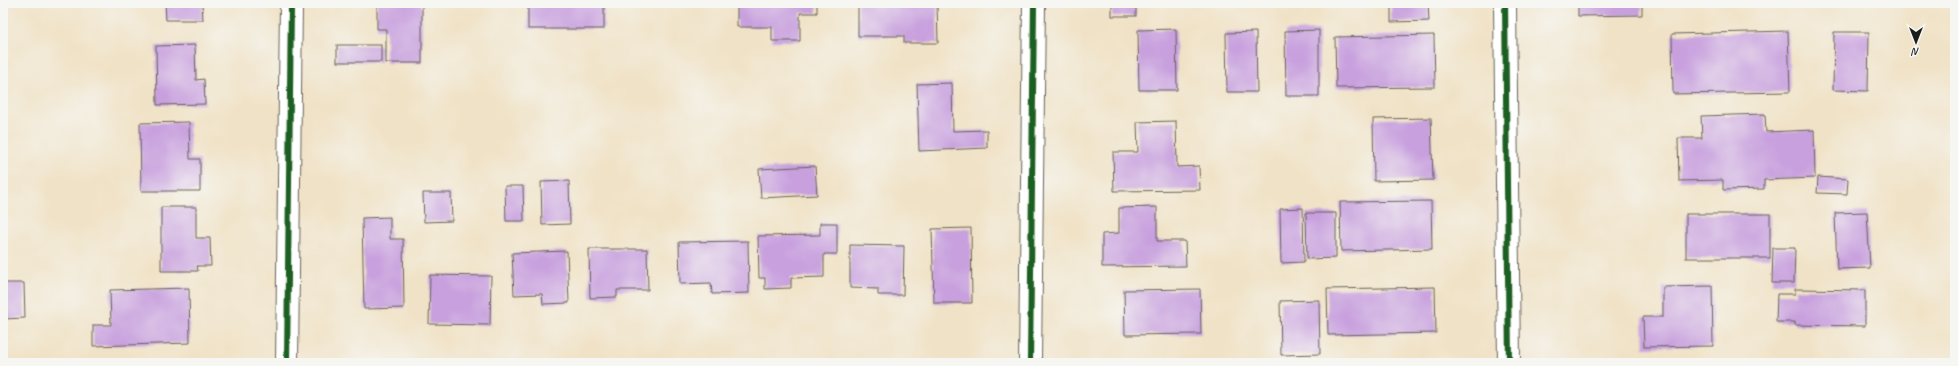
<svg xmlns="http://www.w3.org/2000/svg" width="1958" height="366" font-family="Caveat,sans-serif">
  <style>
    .building { fill: #c8a0de }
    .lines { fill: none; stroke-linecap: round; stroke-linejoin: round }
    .minor-casing { stroke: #666158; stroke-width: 24 }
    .minor { stroke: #fff; stroke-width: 22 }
    .cycleway-casing { stroke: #f6f6f2; stroke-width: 8 }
    .cycleway { stroke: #1b5e20; stroke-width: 6 }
  </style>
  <rect width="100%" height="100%" fill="#f6f6f2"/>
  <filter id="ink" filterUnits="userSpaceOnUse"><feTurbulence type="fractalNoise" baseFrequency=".025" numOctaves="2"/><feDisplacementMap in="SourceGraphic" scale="8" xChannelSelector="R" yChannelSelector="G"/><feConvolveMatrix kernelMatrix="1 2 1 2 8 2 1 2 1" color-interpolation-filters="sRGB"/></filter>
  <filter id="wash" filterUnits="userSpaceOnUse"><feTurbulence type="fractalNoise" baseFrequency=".012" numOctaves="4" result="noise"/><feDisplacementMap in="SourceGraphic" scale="16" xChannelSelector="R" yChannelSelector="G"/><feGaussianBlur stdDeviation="0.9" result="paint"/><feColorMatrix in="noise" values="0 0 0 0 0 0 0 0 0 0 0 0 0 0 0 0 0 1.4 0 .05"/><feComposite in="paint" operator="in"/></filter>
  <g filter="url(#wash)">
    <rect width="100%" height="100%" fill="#f0e2c6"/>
    <g id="blocks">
      <g class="building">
        <path d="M165,3H202L203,20H166Z"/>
        <path d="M377,3H422V63H386V29H377Z"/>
        <rect x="528" y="3" width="76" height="26"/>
        <path d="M737,3H817V13H800V41H772V27H737Z"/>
        <path d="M858,3H937L938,43H904V36H858Z"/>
        <rect x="1112" y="3" width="24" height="13"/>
        <path d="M1391,3H1428L1429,21L1391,22Z"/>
        <path d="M1578,3H1642V15L1578,16Z"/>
        <path d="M1176,29L1177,90H1139L1138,30Z"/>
        <path d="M1319,30V96H1286L1285,31Z"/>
        <path d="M1788,31L1790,92L1673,94L1672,34Z"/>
        <path d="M1256,32L1257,92H1227L1226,33Z"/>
        <path d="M1834,32H1869L1868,91L1833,90Z"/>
        <path d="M1434,35L1435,87L1336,88L1335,37Z"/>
        <path d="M195,45L196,80L204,79L205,104L157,105L156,46Z"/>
        <rect x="337" y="45" width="44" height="17"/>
        <path d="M952,83L953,131L987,130V148L919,151L917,84Z"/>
        <path d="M1765,114L1766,132L1814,130L1815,178L1764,180V189L1723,190V180L1679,181L1678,138H1702L1701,116Z"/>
        <path d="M1431,118L1433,180L1374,181L1373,119Z"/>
        <path d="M1176,121L1177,167L1199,166L1200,190L1114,191L1113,152H1138L1137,122Z"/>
        <path d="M189,122L190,159H200V191H141L140,123Z"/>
        <path d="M815,166L817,195L761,198L759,169Z"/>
        <path d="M1818,177L1848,179L1847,194L1817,193Z"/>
        <path d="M569,181L570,224L542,225L541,182Z"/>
        <path d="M505,186H523L524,221H506Z"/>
        <path d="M423,193H451L452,221L424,222Z"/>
        <path d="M1431,201L1432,249L1341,251L1340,202Z"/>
        <path d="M161,207H196V238H210L211,266H197L198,271H161Z"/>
        <path d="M1157,207V241H1185L1186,266L1102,267V234L1119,233V208Z"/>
        <path d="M1303,208L1304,262L1281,263L1280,209Z"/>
        <path d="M1867,212L1870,268L1837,269L1835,213Z"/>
        <path d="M1306,213H1336V258L1307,259Z"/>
        <rect x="1686" y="214" width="84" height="44"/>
        <path d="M390,217V239H403L404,308L364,309L362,218Z"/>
        <path d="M820,223H837V254H824V277L791,278V288L765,289V278H759L758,236L820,235Z"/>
        <path d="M971,228L972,303H934L932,229Z"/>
        <path d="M748,241L749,293L712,294L711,283L680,284L679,242Z"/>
        <path d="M850,245L904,246L903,295H878V289L850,288Z"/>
        <path d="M1773,248H1795L1794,283H1772Z"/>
        <path d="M589,249H647L648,290H617V297L590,298Z"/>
        <path d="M567,251L569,303L543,304L542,294L514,295L512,253Z"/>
        <path d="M430,275L491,276L490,325L429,324Z"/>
        <path d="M3,283H24L25,318L3,319Z"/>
        <path d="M1712,286L1713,346L1644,347L1643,317H1663V287Z"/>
        <path d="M1435,287L1436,333L1328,335L1327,289Z"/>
        <path d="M189,288L190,343L93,346V325H111L110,290Z"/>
        <path d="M1200,289L1201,334L1125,335L1124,290Z"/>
        <path d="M1795,289L1865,290V326L1795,325V322H1776L1777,294H1795Z"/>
        <path d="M1319,300L1320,354L1281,355L1280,301Z"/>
      </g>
    </g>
  </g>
  <g filter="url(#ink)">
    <use href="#blocks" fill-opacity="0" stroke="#666158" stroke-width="1"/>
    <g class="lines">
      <defs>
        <g id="minor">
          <path d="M1505,3L1509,363"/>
          <path d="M287,363L291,3"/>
          <path d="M1030,363L1034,3"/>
        </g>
      </defs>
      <use href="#minor" class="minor-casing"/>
      <use href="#minor" class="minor"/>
      <defs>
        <g id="cycleway">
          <path d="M1505,3L1509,363"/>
          <path d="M287,363L291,3"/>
          <path d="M1030,363L1034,3"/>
        </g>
      </defs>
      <use href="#cycleway" class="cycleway-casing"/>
      <use href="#cycleway" class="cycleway"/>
    </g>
  </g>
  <rect width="1958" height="366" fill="none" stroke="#f6f6f2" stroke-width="16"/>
  <g transform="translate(1916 42) rotate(180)" stroke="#f6f6f2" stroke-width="3" paint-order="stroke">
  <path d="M0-3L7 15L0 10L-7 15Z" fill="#1c1c1c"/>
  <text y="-6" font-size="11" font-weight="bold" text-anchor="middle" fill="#1c1c1c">N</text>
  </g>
</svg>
